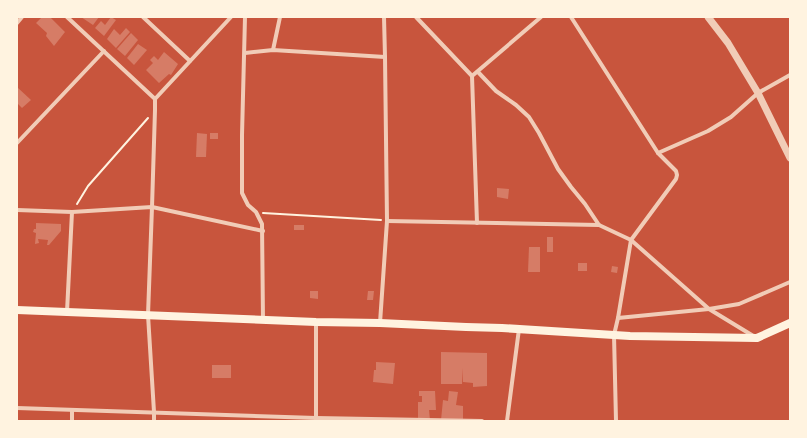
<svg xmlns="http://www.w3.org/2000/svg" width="807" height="438" font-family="Ubuntu,sans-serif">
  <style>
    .building { fill: #d67c66 }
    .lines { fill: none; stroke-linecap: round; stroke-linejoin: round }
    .path { stroke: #fff3e0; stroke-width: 2 }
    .minor { stroke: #f1ccb7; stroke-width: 4 }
    .tertiary { stroke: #f1ccb7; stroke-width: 7 }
    .secondary { stroke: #fff3e0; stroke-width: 8 }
  </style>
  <rect width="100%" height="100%" fill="#c8553d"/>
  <g class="building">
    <path d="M42,17H50L65,32L54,46L46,36L47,33L36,23Z"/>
    <path d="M81,17H99L93,25Z"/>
    <path d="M111,17L116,20L104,36L95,28L101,21L105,25Z"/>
    <path d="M126,28L130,32L116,48L107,39L114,29L120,35Z"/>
    <path d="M131,33L138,40L125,56L117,49Z"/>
    <path d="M138,44L147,50L134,65L127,58Z"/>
    <path d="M164,52L178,64L171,75L169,74L159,83L146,70L153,63L150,60L154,56L158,60Z"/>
    <path d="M17,87L31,100L22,108L17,103Z"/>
    <path d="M197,133L207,134L206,157H196Z"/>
    <rect x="210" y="133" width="8" height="6"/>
    <path d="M497,188L509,189L508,199L497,197Z"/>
    <path d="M36,223L61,224V231L49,245H47L48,240L38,239L39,243L35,244L36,233L33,232L34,229H36Z"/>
    <rect x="294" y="225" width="10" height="5"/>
    <rect x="547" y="237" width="6" height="15"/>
    <path d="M529,247H540V272H528Z"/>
    <rect x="578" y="263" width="9" height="8"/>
    <path d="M612,266L618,267L617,273L611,272Z"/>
    <path d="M310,291H318V299L310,298Z"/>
    <path d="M368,291H374L373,300H367Z"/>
    <path d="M441,352L487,353V386L473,387V383L463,382V368L462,384H441Z"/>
    <path d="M376,362L395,363L393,384L373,382L374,370H376Z"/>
    <rect x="212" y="365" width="19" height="13"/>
    <path d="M419,391H435L436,410H429L430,420L418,419V402H422V396H419Z"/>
    <path d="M449,391L458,392L456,405L463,406V421L441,420L443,400L448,401Z"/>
  </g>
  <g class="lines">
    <g class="path">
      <path d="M77,204L88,186L148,118"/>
      <path d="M263,213L381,220"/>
    </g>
    <g class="minor">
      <path d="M67,17L155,99V110L152,207L148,315L154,412V421"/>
      <path d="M143,17L190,61"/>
      <path d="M245,17L242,135V193L248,205L256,212L262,224L263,320"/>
      <path d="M416,17L472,76L477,223"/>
      <path d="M571,17L658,153L676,171L677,175L676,179L631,240L618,318L614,335L616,421"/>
      <path d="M17,23L22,17"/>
      <path d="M273,50L280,17"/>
      <path d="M245,53L273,50L385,57"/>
      <path d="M478,72L496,91L516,105L529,117L539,133L558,169L571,187L585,204L599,225"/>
      <path d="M472,76L541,17"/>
      <path d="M155,99L231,17"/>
      <path d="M17,143L104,51"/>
      <path d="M658,153L708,131L731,117L758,93L790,75"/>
      <path d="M17,210L72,212L152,207L263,231"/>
      <path d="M387,221L599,225L631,240L709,309L755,337"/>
      <path d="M67,312L72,212"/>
      <path d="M618,318L709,309L739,304L790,282"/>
      <path d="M380,323L387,221L385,57L384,17"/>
      <path d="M17,408L316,418L482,421"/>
      <path d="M72,421V410"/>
      <path d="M316,421V322"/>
      <path d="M507,421L519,329"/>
    </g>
    <path class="tertiary" d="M708,17L728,43L758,93L790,158"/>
    <path class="secondary" d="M17,310L67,312L316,322L380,323L466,327L502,328L630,336L757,338L790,323"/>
  </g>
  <rect width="807" height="438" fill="none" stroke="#fff3e0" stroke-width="36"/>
</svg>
